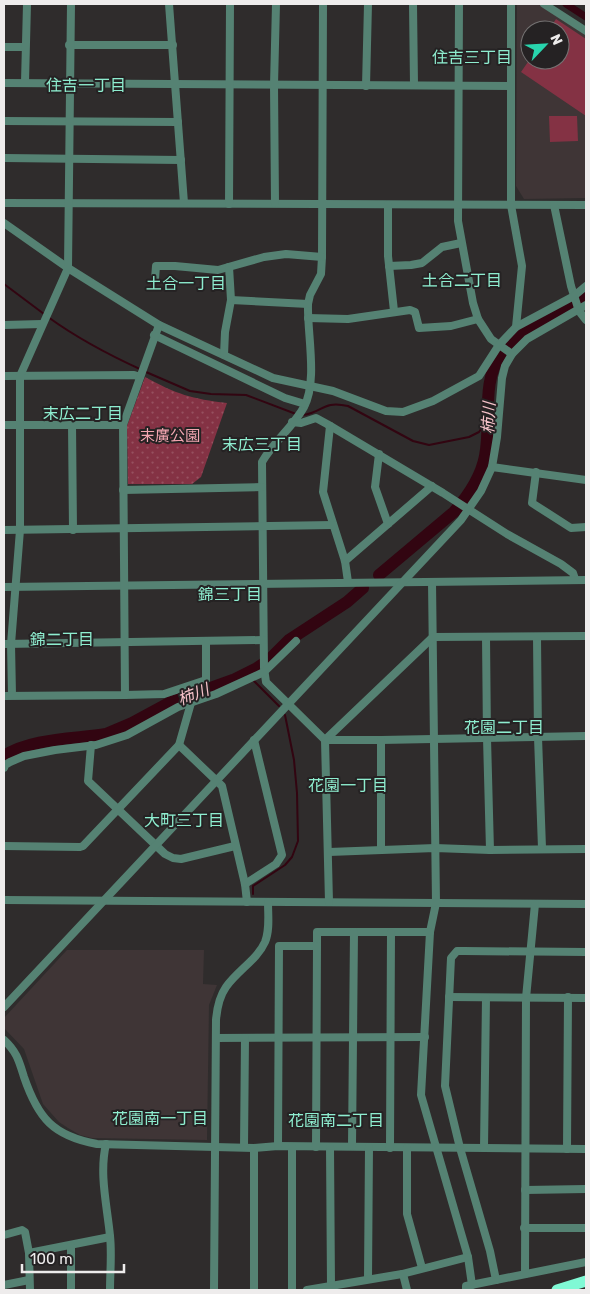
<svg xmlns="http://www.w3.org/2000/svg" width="590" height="1294" font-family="Rubik,'Noto Sans JP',sans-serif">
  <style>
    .built { fill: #3f3536; fill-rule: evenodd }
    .grass { fill: #843244 }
    .park { fill: url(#park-dots) }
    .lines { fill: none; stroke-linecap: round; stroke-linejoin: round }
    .stream { stroke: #320511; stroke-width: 2 }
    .canal { stroke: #320511; stroke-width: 7 }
    .river { stroke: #320511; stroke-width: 12 }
    .minor { stroke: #558273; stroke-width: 8 }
    .highway { stroke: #80f9d5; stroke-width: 11 }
    .labels { text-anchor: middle; stroke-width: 4; stroke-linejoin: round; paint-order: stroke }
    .park-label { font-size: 15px; fill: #f2a6b1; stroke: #252223 }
    .neighbourhood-label { font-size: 16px; fill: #8eedcf; stroke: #252223 }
    .water-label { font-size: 16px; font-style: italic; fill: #f7c3ca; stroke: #252223 }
  </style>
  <defs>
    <pattern id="park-dots" width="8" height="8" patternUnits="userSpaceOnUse" patternTransform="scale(1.25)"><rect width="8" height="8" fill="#843244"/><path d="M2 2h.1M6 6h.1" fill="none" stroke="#96505f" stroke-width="1.8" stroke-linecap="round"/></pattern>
  </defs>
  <rect width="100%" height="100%" fill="#2f2c2c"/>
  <g class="built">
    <path d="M517,4H538L586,35V198L524,199L516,186ZM530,30H560V60H530Z"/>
    <path d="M67,950H204L203,984L217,985L209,1005L207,1140L92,1138L80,1135L68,1128L59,1122L43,1104L24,1049L4,1028V1018Z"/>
  </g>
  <g class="grass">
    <path d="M556,19L586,39V116L521,72L530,59L560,60V30H549Z"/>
    <path d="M549,116H577L578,141L550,142Z"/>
  </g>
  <path class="park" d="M145,377C176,394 192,399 227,403L201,477L192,484H128L127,426Z"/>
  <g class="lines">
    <g class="stream">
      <path d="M4,284L44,314"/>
      <path d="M48,317C77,338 109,355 142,370"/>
      <path d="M146,372L190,391L211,394L246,395L296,414"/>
      <path d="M303,415C323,413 322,400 348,406L413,441L429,445L469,437L479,432L486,422"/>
      <path d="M249,672L250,674"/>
      <path d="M253,680L279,706"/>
      <path d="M253,894V886L285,865L292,857L298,841L297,793L294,760L285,715"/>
    </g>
    <path class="canal" d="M566,4L586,17"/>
    <g class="river">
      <path d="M379,575L454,512C468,496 481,477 485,456C492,422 480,383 502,352C523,323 560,316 586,294"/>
      <path d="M4,756C31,738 75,739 106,734L132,723L169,703L233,680L257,668L269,660L289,640L347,602L363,588"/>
    </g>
    <g class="minor">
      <path d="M169,4L184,203"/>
      <path d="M323,4L322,257L321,274L310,295L308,304C307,333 318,381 304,407C293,427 274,441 262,462L264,668L266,682L325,740H381L586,736"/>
      <path d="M413,4L414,85"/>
      <path d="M459,4L458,221L473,303L478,319L491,339L512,354"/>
      <path d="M544,4L586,31"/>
      <path d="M69,45H173"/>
      <path d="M4,47H25"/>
      <path d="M25,82L27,4"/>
      <path d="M4,83L510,86"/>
      <path d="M366,86L368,4"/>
      <path d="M4,121L178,122"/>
      <path d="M4,158L181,160"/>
      <path d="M4,203L586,205"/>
      <path d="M275,203L274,85L276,4"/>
      <path d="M229,204L230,4"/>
      <path d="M388,205V256L394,311"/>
      <path d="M554,205L571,286L579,311L586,320"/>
      <path d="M4,223L68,268L159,325L273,378L333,391L386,411L403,412L433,401L479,376L499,345L516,327L522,266L511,205V4"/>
      <path d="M389,266L411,265L422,263L442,247L461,243"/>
      <path d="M155,279L156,266H175L218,270L264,257L286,254L322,257"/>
      <path d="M231,300L308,304"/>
      <path d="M308,318L348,319L410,310L415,312L419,328L451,326L478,319"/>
      <path d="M4,325L42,324"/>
      <path d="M516,327L574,296L586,286"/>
      <path d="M154,335L285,398L305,404"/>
      <path d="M224,355L225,332L231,300L229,267"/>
      <path d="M4,376L134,375L140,377"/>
      <path d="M292,422L301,423L316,418L327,424L443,493L507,534L561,564L573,573L575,579"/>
      <path d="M72,424L73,530"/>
      <path d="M4,425H123"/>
      <path d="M330,426L323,492L345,561L348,582"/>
      <path d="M379,454L375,487L388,524"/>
      <path d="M492,467L586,480"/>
      <path d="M536,472L532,503L571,528L586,527"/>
      <path d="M123,490L262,487"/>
      <path d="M4,530L333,525"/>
      <path d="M345,561L432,486"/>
      <path d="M432,582L436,903L430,932L421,1095L468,1257L472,1285"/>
      <path d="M4,587L586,580"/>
      <path d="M486,637L487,738L490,850"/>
      <path d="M537,637L538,737L542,848"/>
      <path d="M4,644L263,640"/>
      <path d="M12,695L11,644L20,530V376L68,268L71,4"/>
      <path d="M125,695L164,694L206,680V641"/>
      <path d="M4,696L125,695L123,425L159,325"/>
      <path d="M381,740V849"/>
      <path d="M91,745L88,781L165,854L173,858L181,859L235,846"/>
      <path d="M179,745L222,786L245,884L247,902"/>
      <path d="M4,768L5,765L10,762L24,756L55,750L96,745L127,735L178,707L216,694L264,672L296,641"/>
      <path d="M4,846L80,847L83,846L179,745L191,703"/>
      <path d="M329,852L435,848L490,850L586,849"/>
      <path d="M245,884L276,864L282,855L254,740"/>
      <path d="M4,900L586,904"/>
      <path d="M329,902L325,740L433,637L586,636"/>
      <path d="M449,997L586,998"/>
      <path d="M4,1007L461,520L481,491L492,467L497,437L502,378L505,366L512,354L527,339L586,305"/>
      <path d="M216,1038L425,1037"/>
      <path d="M4,1040C17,1052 19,1061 24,1077C38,1118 53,1136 97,1144L254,1148L278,1146L586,1149"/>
      <path d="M106,1144C99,1174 107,1205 110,1236C112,1254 110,1272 110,1290"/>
      <path d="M278,1146L279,946H317V932H430"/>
      <path d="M352,1146L354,932"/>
      <path d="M244,1147L245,1038"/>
      <path d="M316,1147L317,946"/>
      <path d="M330,1147L331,1286"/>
      <path d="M390,1148L391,933"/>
      <path d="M407,1148V1214L422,1268"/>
      <path d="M484,1148L486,998"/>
      <path d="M567,1149L568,997"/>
      <path d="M525,1190L586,1189"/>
      <path d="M524,1228H586"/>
      <path d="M4,1235L22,1230L25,1232L29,1253L30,1290"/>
      <path d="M29,1253L110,1237"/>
      <path d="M403,1274L407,1290"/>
      <path d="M525,1274L526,998L535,904"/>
      <path d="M368,1279L369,1147"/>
      <path d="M496,1280L490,1251L460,1148L445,1086L451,958L457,951H464L586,952"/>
      <path d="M4,1285L29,1280"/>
      <path d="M71,1290V1246"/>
      <path d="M214,1290L216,1020C217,1008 219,997 226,987C238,970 257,960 265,942C270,930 268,915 268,902"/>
      <path d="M254,1290V1148"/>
      <path d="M292,1290V1147"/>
      <path d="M307,1290L402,1274L468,1257"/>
      <path d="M466,1290V1286L586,1262"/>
    </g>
    <path class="highway" d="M557,1290L586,1281"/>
  </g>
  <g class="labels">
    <g class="park-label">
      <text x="170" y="441">末廣公園</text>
    </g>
    <g class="neighbourhood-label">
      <text x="472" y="63">住吉三丁目</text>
      <text x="86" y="91">住吉一丁目</text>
      <text x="462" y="286">土合二丁目</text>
      <text x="186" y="289">土合一丁目</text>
      <text x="83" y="419">末広二丁目</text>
      <text x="262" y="450">末広三丁目</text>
      <text x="230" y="600">錦三丁目</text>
      <text x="62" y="645">錦二丁目</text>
      <text x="504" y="733">花園二丁目</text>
      <text x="348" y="791">花園一丁目</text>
      <text x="184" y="826">大町三丁目</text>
      <text x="160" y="1124">花園南一丁目</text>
      <text x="336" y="1126">花園南二丁目</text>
    </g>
    <g class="water-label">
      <text transform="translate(488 418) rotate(-87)" y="6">柿川</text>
      <text transform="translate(193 694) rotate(-21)" y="6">柿川</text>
    </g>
  </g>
  <rect width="590" height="1294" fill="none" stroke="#eeecec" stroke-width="10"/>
  <g transform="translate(545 45) rotate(65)"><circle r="24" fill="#252223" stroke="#757373"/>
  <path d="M0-4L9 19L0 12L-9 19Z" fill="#28d5ad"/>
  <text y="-8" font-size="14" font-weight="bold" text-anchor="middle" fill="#eeecec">N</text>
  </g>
  <path d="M22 1264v8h102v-8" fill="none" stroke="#eeecec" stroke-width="2.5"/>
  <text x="30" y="1264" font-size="15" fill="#eeecec" stroke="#252223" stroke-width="4" paint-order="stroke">100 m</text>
</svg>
